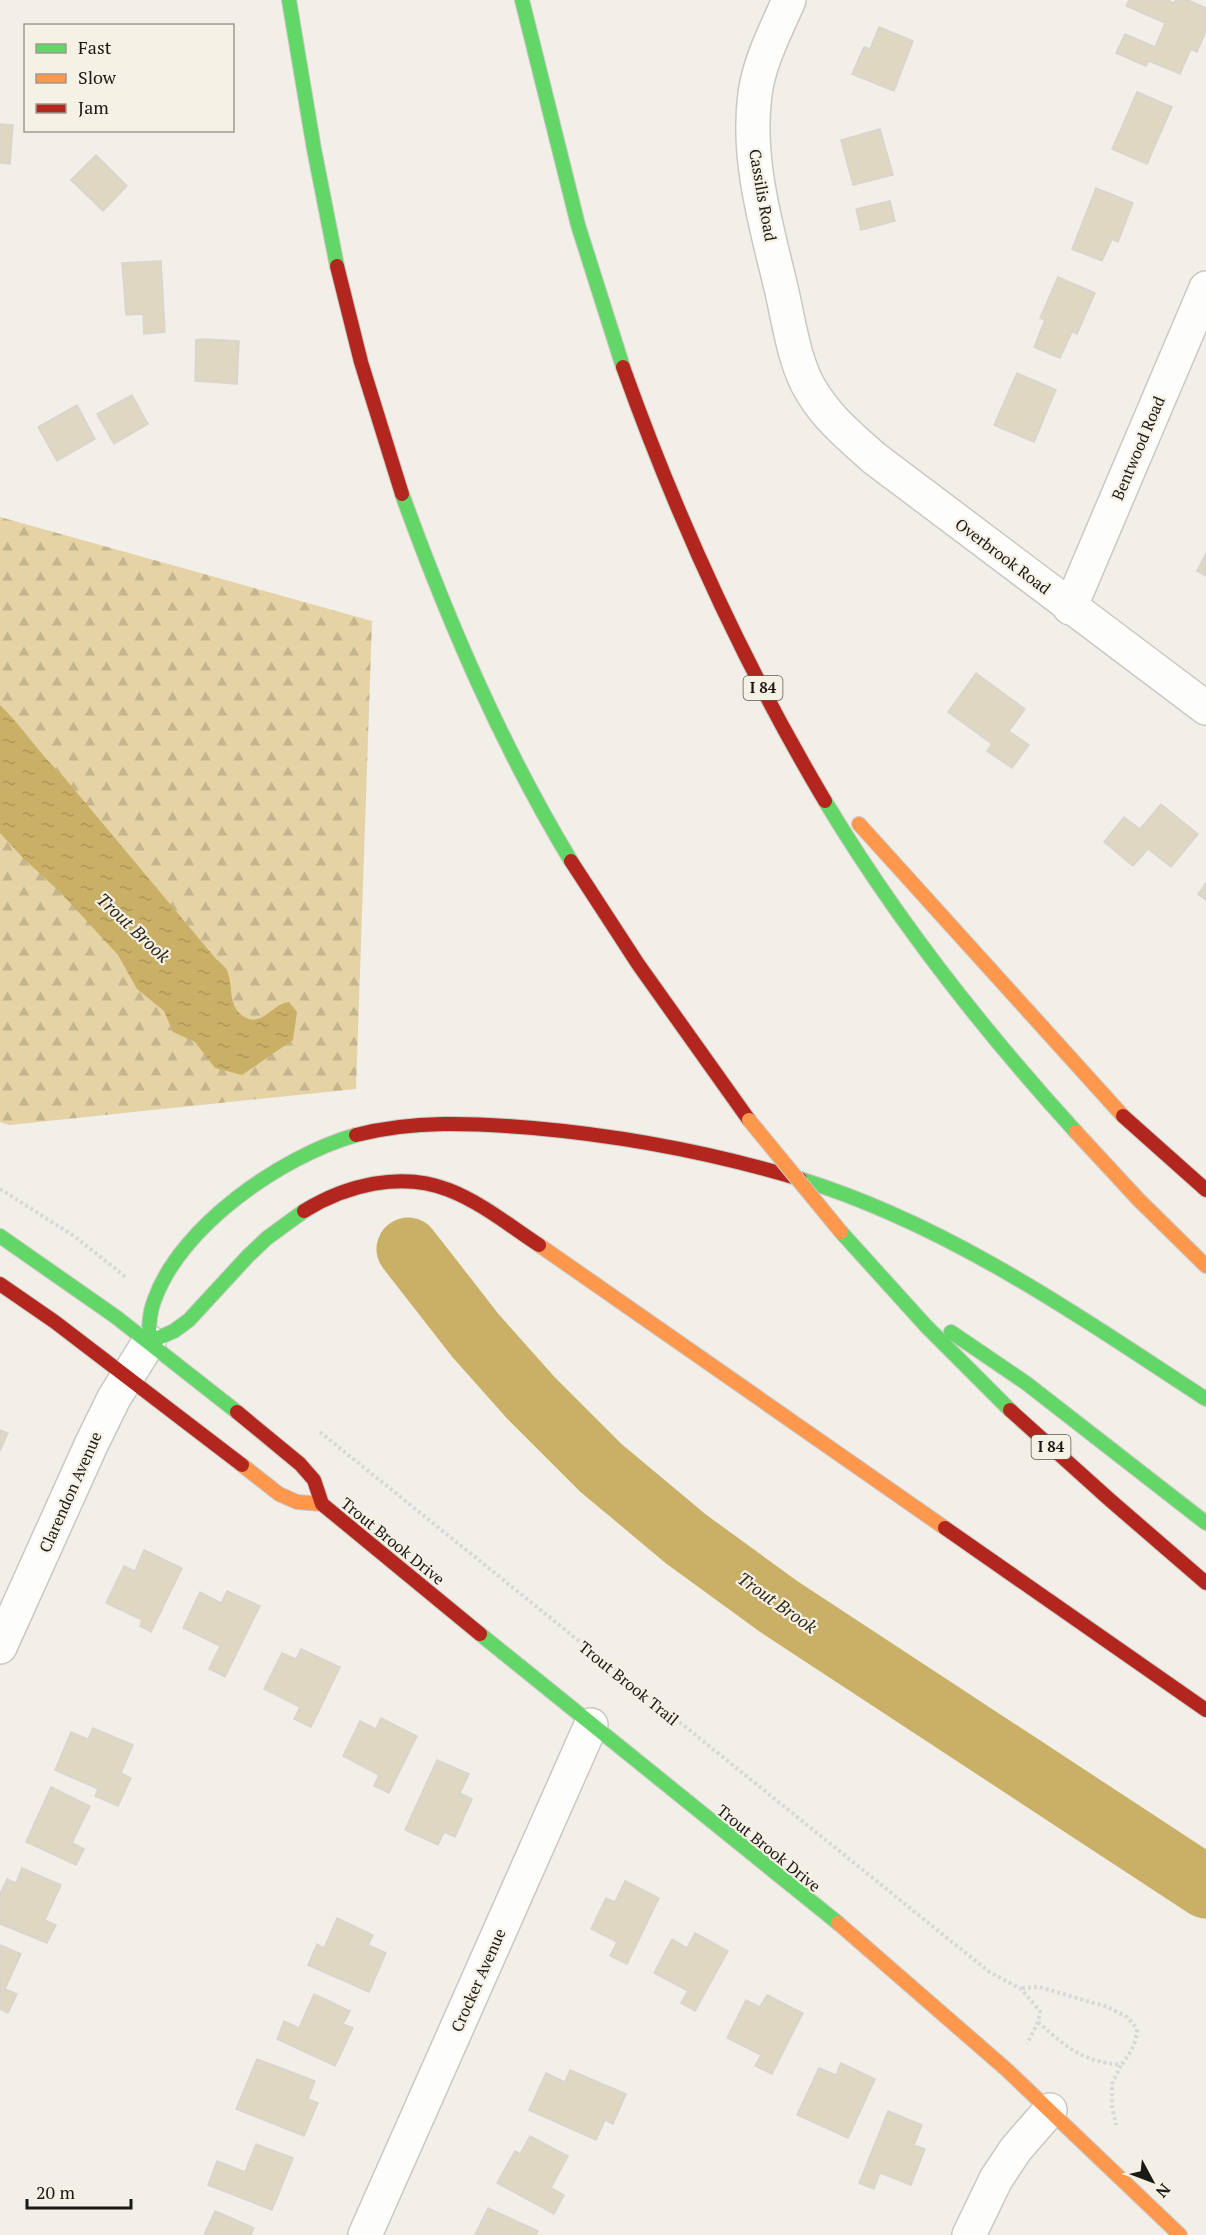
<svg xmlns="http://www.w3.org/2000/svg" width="1206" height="2235" font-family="'PT Serif',serif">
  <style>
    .forest { fill: url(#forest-firs) }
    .water { fill: url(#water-ripples) }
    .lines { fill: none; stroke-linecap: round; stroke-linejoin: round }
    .river { stroke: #cab067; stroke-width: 63 }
    .building { fill: #dfd7c1; stroke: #d7d5d0; stroke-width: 1.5 }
    .street-casing { stroke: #cbc8c4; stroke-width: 36 }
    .fast-casing { stroke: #cbc8c4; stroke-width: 16 }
    .slow-casing { stroke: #cbc8c4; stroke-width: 16 }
    .jam-casing { stroke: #cbc8c4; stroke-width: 16 }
    .path { stroke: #d8d8d6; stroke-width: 4; stroke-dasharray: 3 3; stroke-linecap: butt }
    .street { stroke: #fdfdfc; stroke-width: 33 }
    .fast { stroke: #63d668; stroke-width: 14 }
    .slow { stroke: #ff974d; stroke-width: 14 }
    .jam { stroke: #b3261e; stroke-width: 14 }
    .slow-bridge-casing { stroke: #cbc8c4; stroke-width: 16; stroke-linecap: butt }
    .slow-bridge { stroke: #ff974d; stroke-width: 14 }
    .labels { text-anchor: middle; stroke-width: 4.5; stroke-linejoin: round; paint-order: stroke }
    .shield { fill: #f5f1e5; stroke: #5c5a53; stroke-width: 1.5 }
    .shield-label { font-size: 15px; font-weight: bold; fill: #1a1915 }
    .street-label { font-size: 16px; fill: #1a1915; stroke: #f5f1e5 }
    .water-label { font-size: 18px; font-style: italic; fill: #2f2817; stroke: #f5f1e5 }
  </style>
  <defs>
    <pattern id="forest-firs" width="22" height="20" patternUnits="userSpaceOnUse" patternTransform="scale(1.5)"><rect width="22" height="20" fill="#e5d3a6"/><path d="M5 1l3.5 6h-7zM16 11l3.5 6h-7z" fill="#c4b58e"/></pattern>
    <pattern id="water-ripples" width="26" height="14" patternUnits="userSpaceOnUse" patternTransform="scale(1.5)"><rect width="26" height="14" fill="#cab067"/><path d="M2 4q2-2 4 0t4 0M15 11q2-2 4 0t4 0" fill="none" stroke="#ad9758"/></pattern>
  </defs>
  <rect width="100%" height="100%" fill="#f2efe8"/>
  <path class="forest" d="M0,517L372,621L356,1089L9,1125L0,1122Z"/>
  <path class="water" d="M0,705C23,727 39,754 63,776L216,959C220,963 227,967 228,973C233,987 228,1006 243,1016C262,1029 272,1003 289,1002L297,1012L293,1040L242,1075L215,1068L195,1042L173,1032L164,1011L137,989L118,955L60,892L24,859L0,833Z"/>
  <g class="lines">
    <path class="river" d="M408,1249L475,1335L531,1398L601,1468L686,1539L778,1606L1206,1887"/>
  </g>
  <g class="building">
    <path d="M1129,0H1168L1174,3L1176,0H1188L1206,8V31L1197,52L1191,49L1180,74L1149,61L1146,66L1116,53L1125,34L1155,47L1165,23L1126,6Z"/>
    <path d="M879,27L913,41L894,91L852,74L864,47L870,49Z"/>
    <path d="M1137,92L1172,107L1147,164L1112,149Z"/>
    <path d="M0,124L13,125L10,164L0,163Z"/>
    <path d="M880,129L893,175L853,185L841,140Z"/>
    <path d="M96,155L127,186L103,211L71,180Z"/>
    <path d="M1096,188L1133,203L1118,242L1112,239L1102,261L1072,249Z"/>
    <path d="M890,201L895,221L861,230L856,209Z"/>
    <path d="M161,261L165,332L144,334L143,314L126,315L122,263Z"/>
    <path d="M1058,277L1095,293L1077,334L1072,332L1060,358L1034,347L1045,320L1040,318Z"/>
    <path d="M203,339L239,341L237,384L195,381L196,340Z"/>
    <path d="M1017,373L1056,390L1034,442L994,425Z"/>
    <path d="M132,395L148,424L114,444L97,414Z"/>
    <path d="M77,405L95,439L57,461L38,427Z"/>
    <path d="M1206,553V576L1197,571Z"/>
    <path d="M976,673L1025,709L1009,731L1029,745L1012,768L987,751L992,744L948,712Z"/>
    <path d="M1161,804L1198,834L1171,867L1148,849L1133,866L1104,842L1124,817L1140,829Z"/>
    <path d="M1206,883V900L1198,894Z"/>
    <path d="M0,1430L8,1433L0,1451Z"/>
    <path d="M144,1550L182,1568L151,1632L140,1626L142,1620L106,1603L124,1566L135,1571Z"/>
    <path d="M227,1591L260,1606L225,1677L209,1669L220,1646L183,1628L200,1592L221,1603Z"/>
    <path d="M301,1649L340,1667L311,1727L294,1719L300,1707L264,1689L282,1653L296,1659Z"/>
    <path d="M381,1718L417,1736L389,1793L374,1786L379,1775L343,1756L360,1721L376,1729Z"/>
    <path d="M93,1728L133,1745L121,1773L131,1778L118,1806L95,1796L98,1789L55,1770L71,1732L88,1739Z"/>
    <path d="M437,1760L469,1774L460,1793L472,1799L455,1837L444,1832L438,1845L405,1830Z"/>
    <path d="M51,1787L90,1806L72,1843L84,1849L76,1865L26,1842Z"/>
    <path d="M22,1868L61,1885L45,1920L56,1925L47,1943L0,1924V1894L7,1879L16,1883Z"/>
    <path d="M625,1881L659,1898L627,1964L610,1956L617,1942L591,1929L606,1898L615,1902Z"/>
    <path d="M337,1918L373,1935L368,1945L386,1953L369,1992L308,1965L317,1944L324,1948Z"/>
    <path d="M695,1933L728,1951L695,2011L681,2003L688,1991L654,1973L672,1939L687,1948Z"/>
    <path d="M0,1945L21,1954L5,1989L17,1994L8,2013L0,2009Z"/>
    <path d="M314,1994L350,2011L343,2024L353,2028L335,2066L277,2039L284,2021L299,2028Z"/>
    <path d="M767,1995L803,2013L772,2074L755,2066L761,2055L727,2038L746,2000L760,2007Z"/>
    <path d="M257,2059L315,2081L308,2099L318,2103L304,2136L236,2109Z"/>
    <path d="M841,2063L875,2079L848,2138L797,2115L819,2068L836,2075Z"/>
    <path d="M570,2070L626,2094L613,2124L605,2120L596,2140L529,2110L546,2073L565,2082Z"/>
    <path d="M888,2111L922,2125L914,2145L925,2149L911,2185L880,2173L874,2189L859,2183Z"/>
    <path d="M530,2136L568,2156L551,2188L564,2195L554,2214L497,2183L515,2151L520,2154Z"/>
    <path d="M256,2144L293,2158L272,2210L208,2185L217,2161L245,2172Z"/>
    <path d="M488,2208L538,2231L536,2235H475Z"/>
    <path d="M215,2211L254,2228L251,2235H204Z"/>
  </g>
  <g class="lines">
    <defs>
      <g id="street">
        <path d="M789,0C776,30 759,62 755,94C746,160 767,228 782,292C789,323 795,366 812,392C828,419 852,438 874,458L1206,708"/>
        <path d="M1070,608L1206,288"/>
        <path d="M0,1647L91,1445L114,1398L149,1342"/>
        <path d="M365,2235L591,1725"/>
        <path d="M969,2235L996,2179L1016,2149L1050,2110"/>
      </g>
      <g id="fast">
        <path d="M289,0L314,149L337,266"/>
        <path d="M522,0L578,225L623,367"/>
        <path d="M402,494C448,621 501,745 571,861"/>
        <path d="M825,801C896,919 983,1030 1076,1132"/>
        <path d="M800,1179C949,1225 1077,1315 1206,1399"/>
        <path d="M304,1211L267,1238L248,1256L189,1320L174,1331L149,1342C149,1328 149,1314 154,1301C180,1226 282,1156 356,1135"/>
        <path d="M841,1232L926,1326L1010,1410"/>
        <path d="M0,1236L116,1317L237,1412"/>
        <path d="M951,1332L1026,1383L1206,1523"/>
        <path d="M480,1634L838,1923"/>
      </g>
      <g id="slow">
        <path d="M859,824L1123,1116"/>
        <path d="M1076,1132L1138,1199L1206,1266"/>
        <path d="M539,1245L945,1528"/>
        <path d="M242,1465L279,1494L297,1502L322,1504"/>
        <path d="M838,1923L1007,2070L1180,2235"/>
      </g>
      <g id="jam">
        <path d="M337,266L361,362L402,494"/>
        <path d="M623,367C677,518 743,663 825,801"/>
        <path d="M571,861L638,964L749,1120"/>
        <path d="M1123,1116L1206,1190"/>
        <path d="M356,1135C414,1120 473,1123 533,1128C624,1136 713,1153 800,1179"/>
        <path d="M304,1211C346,1185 401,1171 449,1190C482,1203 510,1226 539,1245"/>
        <path d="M0,1284L55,1322L242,1465"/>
        <path d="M1010,1410L1110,1500L1206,1583"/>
        <path d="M237,1412L300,1464L314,1480L322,1504L480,1634"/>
        <path d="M945,1528L1206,1710"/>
      </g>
    </defs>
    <use href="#street" class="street-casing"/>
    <use href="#fast" class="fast-casing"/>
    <use href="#slow" class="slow-casing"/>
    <use href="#jam" class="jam-casing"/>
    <g class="path">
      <path d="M0,1189L74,1236L127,1278"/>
      <path d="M320,1432L988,1971L1021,1989L1040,2011L1038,2022L1027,2044"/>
      <path d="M1022,1988L1039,1987L1108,2007L1127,2017L1137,2029C1136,2044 1131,2053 1121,2065"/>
      <path d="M1038,2022C1067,2048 1082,2061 1121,2065L1112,2084V2106L1116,2125"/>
    </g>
    <use href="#street" class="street"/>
    <use href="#fast" class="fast"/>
    <use href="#slow" class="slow"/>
    <use href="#jam" class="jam"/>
    <defs>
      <path id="slow-bridge" d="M749,1120L841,1232"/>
    </defs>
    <use href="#slow-bridge" class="slow-bridge-casing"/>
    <use href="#slow-bridge" class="slow-bridge"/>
  </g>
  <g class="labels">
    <g class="shield">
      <rect x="743.5" y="676" width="39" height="24" rx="4.5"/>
      <rect x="1031.5" y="1435" width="39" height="24" rx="4.5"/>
    </g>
    <g class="shield-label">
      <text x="763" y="693">I 84</text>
      <text x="1051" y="1452">I 84</text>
    </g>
    <g class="street-label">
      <text transform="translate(763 195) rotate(80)" y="6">Cassilis Road</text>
      <text transform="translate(1138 448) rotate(-67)" y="6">Bentwood Road</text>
      <text transform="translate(1003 556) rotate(37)" y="6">Overbrook Road</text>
      <text transform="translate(70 1492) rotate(-66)" y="6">Clarendon Avenue</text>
      <text transform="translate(393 1541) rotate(39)" y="6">Trout Brook Drive</text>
      <text transform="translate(629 1683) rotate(39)" y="6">Trout Brook Trail</text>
      <text transform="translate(769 1848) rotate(39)" y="6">Trout Brook Drive</text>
      <text transform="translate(478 1980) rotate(-66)" y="6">Crocker Avenue</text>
    </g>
    <g class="water-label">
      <text transform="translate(133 928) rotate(43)" y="6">Trout Brook</text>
      <text transform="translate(777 1603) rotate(35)" y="6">Trout Brook</text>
    </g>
  </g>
  <rect x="24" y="24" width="210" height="108" fill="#f5f1e5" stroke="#9d9b92" stroke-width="1.5"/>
  <rect x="36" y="44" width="30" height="9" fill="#63d668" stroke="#9d9b92" stroke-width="1.5"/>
  <text x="78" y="54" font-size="18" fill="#1a1915">Fast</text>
  <rect x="36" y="74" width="30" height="9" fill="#ff974d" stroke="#9d9b92" stroke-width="1.5"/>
  <text x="78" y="84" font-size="18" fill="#1a1915">Slow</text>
  <rect x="36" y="104" width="30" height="9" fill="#b3261e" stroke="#9d9b92" stroke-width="1.5"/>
  <text x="78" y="114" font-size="18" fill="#1a1915">Jam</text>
  <g transform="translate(1152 2181) rotate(131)" stroke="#f5f1e5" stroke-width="4.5" paint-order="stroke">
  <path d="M0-4.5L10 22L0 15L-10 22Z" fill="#1a1915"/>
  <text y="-9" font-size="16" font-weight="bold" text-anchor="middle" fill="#1a1915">N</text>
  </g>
  <path d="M27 2199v9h104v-9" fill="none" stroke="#1a1915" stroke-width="3"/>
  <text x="36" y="2199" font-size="18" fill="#1a1915" stroke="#f5f1e5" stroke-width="4.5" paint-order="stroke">20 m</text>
</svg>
